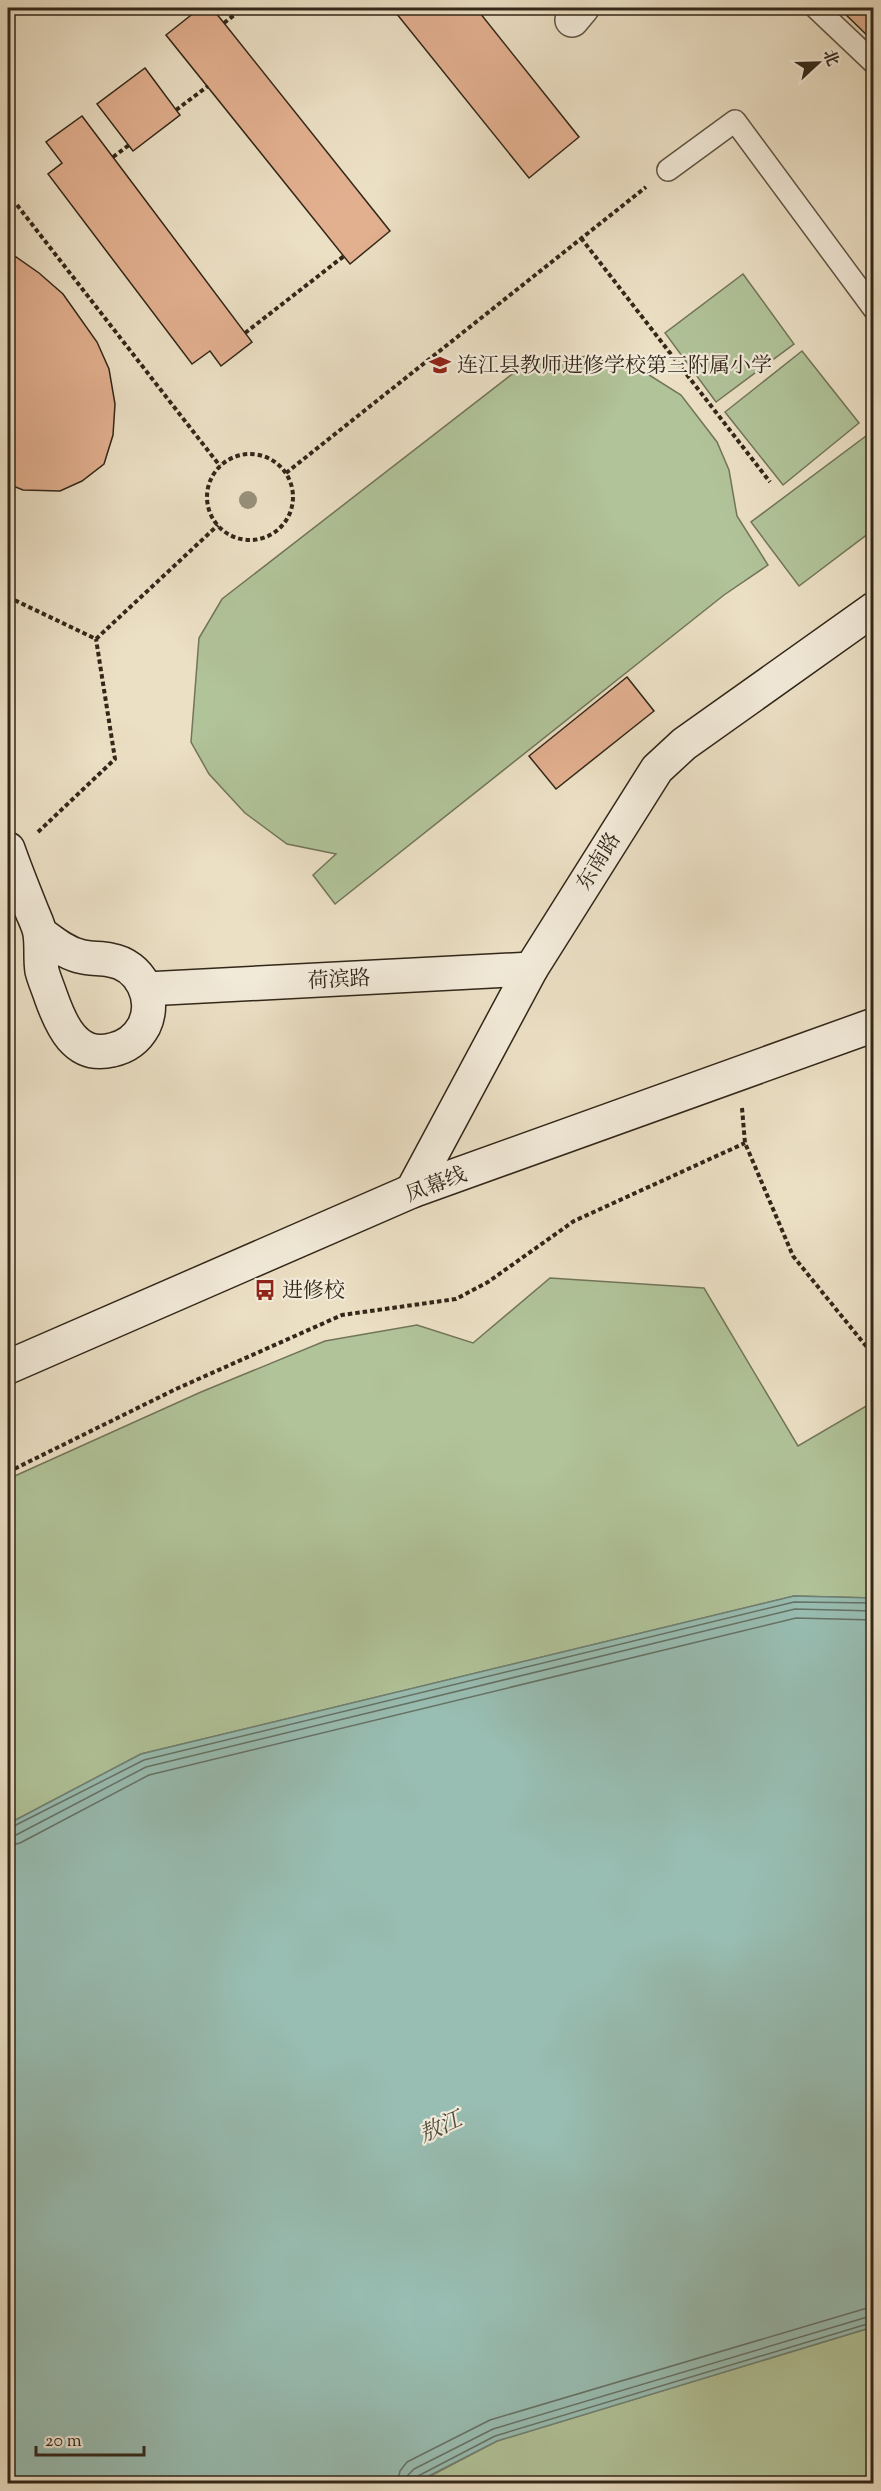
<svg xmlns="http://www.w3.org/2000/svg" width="881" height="2491" font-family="'Sorts Mill Goudy','Noto Serif SC',serif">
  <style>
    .green { fill: #b1c399; stroke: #727559; stroke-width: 1.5 }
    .water { fill: #98bdb2; stroke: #6f8175; stroke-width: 1.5 }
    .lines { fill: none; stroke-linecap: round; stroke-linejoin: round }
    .shore { stroke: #657266; stroke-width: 1.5 }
    .building { fill: #e2af8f; stroke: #322719; stroke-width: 1.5 }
    .lane-casing { stroke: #605544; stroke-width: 24 }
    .street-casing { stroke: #605544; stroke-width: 36 }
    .secondary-casing { stroke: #322719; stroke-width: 36 }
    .path { stroke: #322719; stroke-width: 4; stroke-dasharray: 4.5 3; stroke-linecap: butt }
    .lane { stroke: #f2ead9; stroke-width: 21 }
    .street { stroke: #f2ead9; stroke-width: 33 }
    .secondary { stroke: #f2ead9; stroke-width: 33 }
    .tree { fill: #978f78 }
    .labels { text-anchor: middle; stroke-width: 4.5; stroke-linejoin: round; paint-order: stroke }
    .poi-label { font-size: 21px; fill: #322719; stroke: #f2ead9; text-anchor: start }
    .street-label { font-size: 21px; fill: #322719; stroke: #f2ead9 }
    .water-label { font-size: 22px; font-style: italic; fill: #4c4c3f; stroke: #f2ead9 }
  </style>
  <rect width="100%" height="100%" fill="#ebdfc4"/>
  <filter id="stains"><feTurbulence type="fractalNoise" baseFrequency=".00333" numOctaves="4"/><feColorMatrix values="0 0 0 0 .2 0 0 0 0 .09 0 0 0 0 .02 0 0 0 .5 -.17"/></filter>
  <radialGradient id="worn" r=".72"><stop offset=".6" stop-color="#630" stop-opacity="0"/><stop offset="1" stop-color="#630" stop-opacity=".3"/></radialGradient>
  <g class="green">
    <path d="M743,274L794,344L716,402L665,333Z"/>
    <path d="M802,351L859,423L783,485L725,412Z"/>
    <path d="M587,356L646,373L681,395L717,442L729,470L737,516L768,565L724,595L335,904L313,875L336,854L287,844L245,813L209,774L191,742L199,638L222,599L520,368Z"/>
    <path d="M870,433L874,438L873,530L799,586L751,522Z"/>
    <path d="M550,1278L704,1288L798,1446L873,1402V1598L794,1596L141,1754L8,1824V1479L201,1392L325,1341L417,1325L473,1343Z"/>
    <path d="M873,2327V2483L415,2484L497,2441Z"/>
  </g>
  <path class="water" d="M794,1596L873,1598V2327L497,2441L415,2483H8V1824L141,1754Z"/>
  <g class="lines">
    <g class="shore">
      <path d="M8,1829L144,1760L794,1602L874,1603"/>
      <path d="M8,1836L16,1835L146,1767L795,1609L874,1611"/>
      <path d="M8,1846L20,1843L149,1775L796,1618L874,1620"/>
      <path d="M397,2484L400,2471L407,2462L490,2420L874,2306"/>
      <path d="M406,2484L408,2475L414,2469L493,2429L874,2315"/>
      <path d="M414,2484L418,2476L495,2436L874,2322"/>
    </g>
  </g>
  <g class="building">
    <path d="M200,8H211L220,18L390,231L350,264L166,35Z"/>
    <path d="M392,8H476L579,137L529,178Z"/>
    <path d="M839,8H874V42Z"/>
    <path d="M145,68L180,115L133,151L97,104Z"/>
    <path d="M82,116L252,342L221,366L210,351L192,364L48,174L62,163L46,142Z"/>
    <path d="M8,254L16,257L39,273L63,294L97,342L109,369L115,404L113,435L104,464L82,481L60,491L23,490L8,484Z"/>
    <path d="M627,677L654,711L556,789L529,756Z"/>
  </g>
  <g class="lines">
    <defs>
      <g id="lane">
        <path d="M816,8L874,63"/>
        <path d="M668,170L735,121L874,309"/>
      </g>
      <path id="street" d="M572,20L582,8"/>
      <g id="secondary">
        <path d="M8,849C15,869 23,889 31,909C34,917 39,926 40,934C42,946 40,959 42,971C44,979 48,988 51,997C61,1025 75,1059 112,1050C126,1047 137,1039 144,1026C157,999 141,965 110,960C100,958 89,959 79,956C64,952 52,942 40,933"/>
        <path d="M146,989L531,969"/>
        <path d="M412,1191L531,969L657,769L684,744L874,609"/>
        <path d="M8,1367L412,1191L874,1025"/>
      </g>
    </defs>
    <use href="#lane" class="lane-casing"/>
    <use href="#street" class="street-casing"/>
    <use href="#secondary" class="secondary-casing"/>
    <g class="path">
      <path d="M224,23L243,8"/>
      <path d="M176,110L208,86"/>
      <path d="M113,157L129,145"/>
      <path d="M17,205L220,466"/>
      <path d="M581,238L770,482"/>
      <path d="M245,333L344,256"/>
      <circle cx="250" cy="497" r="43"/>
      <path d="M286,473L646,187"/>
      <path d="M8,597L96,639L218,525"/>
      <path d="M38,832L115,759L96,639"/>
      <path d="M742,1108L745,1143L793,1256L874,1356"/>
      <path d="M8,1472L176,1389L342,1315L456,1299L488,1282L574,1221L745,1143"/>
    </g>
    <use href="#lane" class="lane"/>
    <use href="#street" class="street"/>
    <use href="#secondary" class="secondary"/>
  </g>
  <circle class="tree" cx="248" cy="500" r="9"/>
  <defs>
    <symbol id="school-bare" viewBox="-9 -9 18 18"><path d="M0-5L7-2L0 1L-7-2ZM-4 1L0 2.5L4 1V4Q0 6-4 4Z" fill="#8f2418" stroke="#f2ead9" stroke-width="2.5" paint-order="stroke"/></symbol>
    <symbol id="bus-bare" viewBox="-9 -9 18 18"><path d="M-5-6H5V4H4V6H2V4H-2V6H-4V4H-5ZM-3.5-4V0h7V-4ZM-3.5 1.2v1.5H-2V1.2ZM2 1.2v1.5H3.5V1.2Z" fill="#8f2418" stroke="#f2ead9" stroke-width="2.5" paint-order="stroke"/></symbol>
  </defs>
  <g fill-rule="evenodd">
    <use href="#school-bare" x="425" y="350" width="30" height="30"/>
    <use href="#bus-bare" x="250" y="1275" width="30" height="30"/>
  </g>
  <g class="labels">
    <g class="poi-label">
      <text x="457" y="372">连江县教师进修学校第三附属小学</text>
      <text x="282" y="1297">进修校</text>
    </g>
    <g class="street-label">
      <text transform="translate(598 861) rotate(-58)" y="7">东南路</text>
      <text transform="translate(339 979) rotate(-3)" y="7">荷滨路</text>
      <text transform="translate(436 1184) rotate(-21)" y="7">凤幕线</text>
    </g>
    <g class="water-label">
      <text transform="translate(440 2126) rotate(-24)" y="8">敖江</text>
    </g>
  </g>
  <rect width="881" height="2491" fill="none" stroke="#ebdfc4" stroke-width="30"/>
  <rect x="9" y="9" width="863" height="2473" fill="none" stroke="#322719" stroke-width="3"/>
  <rect x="15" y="15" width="851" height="2461" fill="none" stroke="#322719" stroke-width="1.5"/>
  <g transform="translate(818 63) rotate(68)" stroke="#f2ead9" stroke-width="4.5" paint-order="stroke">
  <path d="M0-4.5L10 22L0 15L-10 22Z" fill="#322719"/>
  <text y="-9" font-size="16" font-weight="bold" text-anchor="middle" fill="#322719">北</text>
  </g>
  <path d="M36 2446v9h108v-9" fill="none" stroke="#322719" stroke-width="3"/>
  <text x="45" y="2446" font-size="18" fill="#322719" stroke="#f2ead9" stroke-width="4.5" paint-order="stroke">20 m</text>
  <rect width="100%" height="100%" filter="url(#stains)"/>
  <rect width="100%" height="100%" fill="url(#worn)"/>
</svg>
